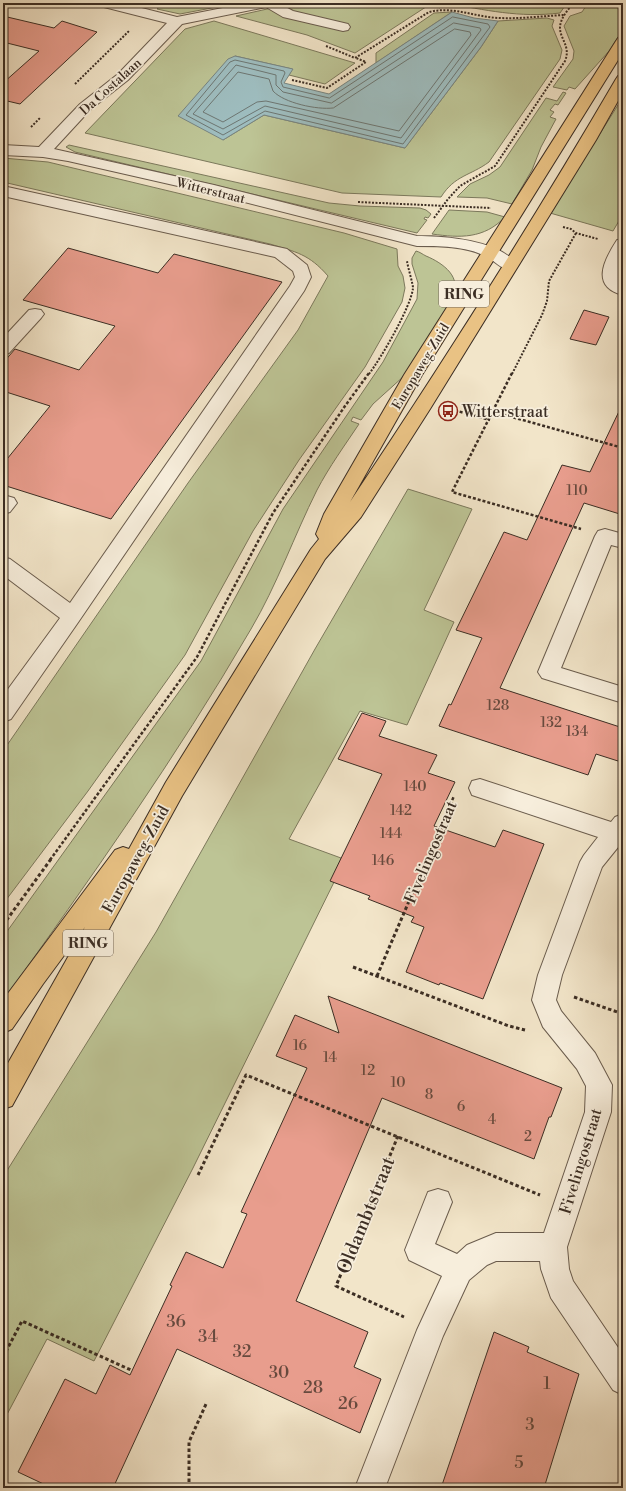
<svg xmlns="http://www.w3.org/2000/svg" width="626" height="1491" font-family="'Libre Bodoni',serif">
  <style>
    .green { fill: #bdc495; stroke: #7c795c }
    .water { fill: #9ebdbf; stroke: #778481 }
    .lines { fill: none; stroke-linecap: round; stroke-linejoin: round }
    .shore { stroke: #6d7672; stroke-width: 1 }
    .building { fill: #e89d8d; stroke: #3c2e24 }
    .minor-casing { stroke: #6a5c4d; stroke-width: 2 }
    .major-casing { stroke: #3c2e24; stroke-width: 2 }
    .path-far2 { stroke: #3c2e24; stroke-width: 2; stroke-dasharray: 2 1.5; stroke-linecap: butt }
    .path-far1 { stroke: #3c2e24; stroke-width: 2.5; stroke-dasharray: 3 2; stroke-linecap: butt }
    .path { stroke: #3c2e24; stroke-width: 3; stroke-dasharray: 3.5 2.5; stroke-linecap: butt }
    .minor { fill: #f7eedc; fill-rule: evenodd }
    .major { fill: #e9c284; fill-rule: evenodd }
    .labels { text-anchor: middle; stroke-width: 3.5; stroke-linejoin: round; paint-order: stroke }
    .far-street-label { font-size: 13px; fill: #3c2e24; stroke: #f7eedc }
    .number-label { font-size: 14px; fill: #674a3e }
    .shield { fill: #f7eedc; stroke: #74685b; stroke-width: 1 }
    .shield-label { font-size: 15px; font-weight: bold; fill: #3c2e24 }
    .poi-label { font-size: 16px; fill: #3c2e24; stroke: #f7eedc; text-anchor: start }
    .street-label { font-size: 16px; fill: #3c2e24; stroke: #f7eedc }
    .near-number-label { font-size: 17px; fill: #674a3e }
    .near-street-label { font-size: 19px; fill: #3c2e24; stroke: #f7eedc }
  </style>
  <rect width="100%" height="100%" fill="#f2e5c9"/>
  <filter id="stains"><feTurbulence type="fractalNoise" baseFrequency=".005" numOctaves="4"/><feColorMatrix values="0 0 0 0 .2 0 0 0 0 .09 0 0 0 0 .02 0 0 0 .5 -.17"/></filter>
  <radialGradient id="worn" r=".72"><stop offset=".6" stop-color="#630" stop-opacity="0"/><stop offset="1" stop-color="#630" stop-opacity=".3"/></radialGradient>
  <g class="green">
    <path d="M164,3H238L180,14L157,9Z"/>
    <path d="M282,3H432L355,53L307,35L236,16L276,7Z"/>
    <path d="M446,3H567L560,13C520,18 485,10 446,3Z"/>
    <path d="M588,3H623V29L610,50L575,89L569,87L567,90L553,87L573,59L574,51L564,26L570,16L582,12Z"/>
    <path d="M452,12L376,63V53L434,13Z"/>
    <path d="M547,18L554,20L552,26L562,50L560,59L489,162C470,176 455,175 441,197L342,193L85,133L185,29L214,21L355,63L325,84L289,75L292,69L235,56L223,140L264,115L405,148L481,47L498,21Z"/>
    <path d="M563,92L566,93L558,105L555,104L550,110L554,112L550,117L556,119L541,147L532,170L512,204L487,198L457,197L470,184L489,175L500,167L546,98L557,101Z"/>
    <path d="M623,97V214L613,231L550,213Z"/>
    <path d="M69,145L329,203L360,206L420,208L426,210L431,214L428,218L425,217L424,219L427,220L417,233L75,152L66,147Z"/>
    <path d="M3,158L48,162L344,233L397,249L398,266L403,276L405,288L402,302L365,367L299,460L253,531L185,655L88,791L3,904V751L188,483L298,330L328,276C309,254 296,252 270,244L3,182Z"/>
    <path d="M449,210L487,212L505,217C484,239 460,238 432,234Z"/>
    <path d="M416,251C420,252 422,254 426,256C443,263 464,278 451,298L453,299L404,376L373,404L361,420L353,417L351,421L359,424C345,445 329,467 317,490C294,536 277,585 251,629C176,758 90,879 3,1001V937L201,661L283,509L383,362L417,299L418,283L412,264V258Z"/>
    <path d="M408,489L472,509L424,610L454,622L407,725L360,711L289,839L341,858L340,870L193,1168L94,1361L47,1339L3,1422V1177L156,932L315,649Z"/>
  </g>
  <path class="water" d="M452,12L474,18L498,21L481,47L405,148L264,115L223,140L178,116L228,59L235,56L293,69L284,83L329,94Z"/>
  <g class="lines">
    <g class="shore">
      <path d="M453,17L488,24L490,27L403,144L265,111L223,135L186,115L230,62L235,60L284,71L285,73L281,82L283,87L329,98Z"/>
      <path d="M454,23L480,28L481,30L401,138L265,106L223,129L193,114L236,65L276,75V85L283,92L331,103Z"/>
      <path d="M455,29L470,32L471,35L399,131L266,101L257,102L223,122L203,112L238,72L269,79L273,91C284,103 317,110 333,108Z"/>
    </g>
  </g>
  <g class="building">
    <path d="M3,16L54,28L62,21L97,32L20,104L3,100V83L39,51L3,42Z"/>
    <path d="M68,248L158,273L174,254L282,282L111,519L3,485V464L50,406L3,391V363L15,349L79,370L115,326L23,300Z"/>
    <path d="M584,310L609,317L596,345L570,339Z"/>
    <path d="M623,403V515L584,503L500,688L623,728V747L618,761L596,754L588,775L439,726L449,704L451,705L482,638L456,630L504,532L527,540L562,465L590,472Z"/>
    <path d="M362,713L386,721L379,736L437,755L428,773L455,782L434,826L495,847L503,830L544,844L483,999L440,983L439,985L406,972L424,927L411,922L414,917L368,899L370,896L330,881L382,774L338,759Z"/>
    <path d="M328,996L562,1088L551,1117H549L534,1159L382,1098L296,1301L368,1332L354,1367L381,1379L360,1433L177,1349L113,1488H52L18,1472L65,1379L96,1394L110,1365L130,1375L172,1286L170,1285L186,1252L223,1268L247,1214L241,1212L307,1068L276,1056L295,1015L339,1033Z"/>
    <path d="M494,1332L529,1347L527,1352L579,1374L544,1488H441Z"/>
  </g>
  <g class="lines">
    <defs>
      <g id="minor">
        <path d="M98,3H122L177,17L248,3H278L293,11L348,24L350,27L348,30L343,31L283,17L266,7L182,24L128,80L90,110L54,149L214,185L417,236C444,236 501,240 517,265L515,269C502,272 496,261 485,256C466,246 438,246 417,246L213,194L68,161L43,157L3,155V145L39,147L80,104L118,74L167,23L100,6Z"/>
        <path d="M3,186L287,249L307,265L311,277L304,291L79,621L11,719L3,722V696L60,618L3,575V557L10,559L70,603L290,286L295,277L293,271L275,257L3,196Z"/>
        <path d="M623,239V259L618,275L623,283V295C590,287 604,260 617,240Z"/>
        <path d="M35,309L41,310L44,314L41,318L9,353L3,355V338L29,310Z"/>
        <path d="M7,496L14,498L17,503L10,512L3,514V497Z"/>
        <path d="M605,529L623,534V548L611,545L561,668L623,687V703L542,678L538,672L595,536L598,531Z"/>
        <path d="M480,779L611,822L615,817L623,814V841L602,867L562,975L556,1000L561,1011L595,1053L612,1085L611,1112L567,1247L569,1269L573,1281L623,1355V1395L613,1390L551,1298L541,1269L540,1261H496L487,1265L469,1280L443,1336L385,1488H355L417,1330L442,1276L409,1260L405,1250L428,1192L438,1189L448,1192L452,1202L435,1244L457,1254L467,1245L496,1233H544L585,1112L586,1086L577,1069L543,1027L532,1000L538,975L580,862L584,855L598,837L472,795L469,788L472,781Z"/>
      </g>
      <path id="major" d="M623,37V52L422,375L350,502C442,364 532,223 616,79L618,76L623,75V92L596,140L430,409L361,517L325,559L182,796L12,1106L3,1109V1072L85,927L43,984L12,1029L3,1033V1000L115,850L123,847L129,849L166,782L311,549L319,539L316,534L324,514L404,375L616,41L618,38Z"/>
    </defs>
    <use href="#minor" class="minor-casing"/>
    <use href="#major" class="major-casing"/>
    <g class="path-far2">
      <path d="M435,3L439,9"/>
      <path d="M326,46L355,58L429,12C453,6 475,17 499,18C521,19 542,16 564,15"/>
      <path d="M292,80L327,88L366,62L356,58"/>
      <path d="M75,84L129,31"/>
      <path d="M31,127L40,118"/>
      <path d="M358,202L491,208"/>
      <path d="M434,218L448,199L460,186L495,166L565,61C572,44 556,37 561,22C563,15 569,9 573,3"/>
      <path d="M563,227L571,229L576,233L598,239"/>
      <path d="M369,374C381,358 411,307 413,288C413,284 408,268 407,261"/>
      <path d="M512,374L542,315L547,301L549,281L576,233"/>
    </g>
    <g class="path-far1">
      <path d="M512,373L452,492L581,529"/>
      <path d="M450,409L490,420"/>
      <path d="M494,412L623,448"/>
      <path d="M50,860L197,657L273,513L345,406L369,373"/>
      <path d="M427,860L454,796"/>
    </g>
    <g class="path">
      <path d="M3,925L51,859"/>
      <path d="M353,967L509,1026L525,1030"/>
      <path d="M377,976L427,859"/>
      <path d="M574,997L623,1014"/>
      <path d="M398,1136L336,1286L404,1317"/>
      <path d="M198,1175L246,1075L540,1195"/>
      <path d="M3,1357L22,1321L131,1370"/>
      <path d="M189,1488V1442L206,1404"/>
    </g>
    <use href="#minor" class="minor"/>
    <use href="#major" class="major"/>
  </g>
  <defs>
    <symbol id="bus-ring" viewBox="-11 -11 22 22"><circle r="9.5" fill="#f7eedc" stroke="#8f2418" stroke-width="1.5"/><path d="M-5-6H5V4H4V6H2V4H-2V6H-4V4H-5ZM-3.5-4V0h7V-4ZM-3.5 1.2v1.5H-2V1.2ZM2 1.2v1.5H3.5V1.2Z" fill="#8f2418"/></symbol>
  </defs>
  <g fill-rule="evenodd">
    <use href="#bus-ring" x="437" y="400" width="22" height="22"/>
  </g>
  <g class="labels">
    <g class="far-street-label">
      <text transform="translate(110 86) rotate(-42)" y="5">Da Costalaan</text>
      <text transform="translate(211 190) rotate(14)" y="5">Witterstraat</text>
      <text transform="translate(420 366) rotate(-59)" y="5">Europaweg-Zuid</text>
    </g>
    <g class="number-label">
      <text x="577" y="495">110</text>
      <text x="498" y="710">128</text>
      <text x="551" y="727">132</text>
      <text x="577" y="736">134</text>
      <text x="415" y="791">140</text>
      <text x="401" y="815">142</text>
      <text x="391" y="838">144</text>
      <text x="383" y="865">146</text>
      <text x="300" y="1050">16</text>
      <text x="330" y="1062">14</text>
      <text x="368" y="1075">12</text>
      <text x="398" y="1087">10</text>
      <text x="429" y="1099">8</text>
      <text x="461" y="1111">6</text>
      <text x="492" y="1124">4</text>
      <text x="528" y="1141">2</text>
    </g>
    <g class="shield">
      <rect x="439" y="281" width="50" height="26" rx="3"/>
      <rect x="63" y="930" width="50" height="26" rx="3"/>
    </g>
    <g class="shield-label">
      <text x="464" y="299">RING</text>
      <text x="88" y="948">RING</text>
    </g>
    <g class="poi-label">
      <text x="462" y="417">Witterstraat</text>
    </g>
    <g class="street-label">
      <text transform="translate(430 852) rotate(-67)" y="6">Fivelingostraat</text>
      <text transform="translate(135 859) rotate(-61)" y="6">Europaweg-Zuid</text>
      <text transform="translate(580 1161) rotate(-73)" y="6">Fivelingostraat</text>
    </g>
    <g class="near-number-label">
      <text x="176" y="1327">36</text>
      <text x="208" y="1342">34</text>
      <text x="242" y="1357">32</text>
      <text x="279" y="1378">30</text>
      <text x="547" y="1389">1</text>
      <text x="313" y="1393">28</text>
      <text x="348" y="1409">26</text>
      <text x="530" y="1430">3</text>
      <text x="519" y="1468">5</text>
    </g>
    <g class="near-street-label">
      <text transform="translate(365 1215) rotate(-68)" y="7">Oldambtstraat</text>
    </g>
  </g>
  <rect width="626" height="1491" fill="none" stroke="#f2e5c9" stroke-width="16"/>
  <rect x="4" y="4" width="618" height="1483" fill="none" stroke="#3c2e24" stroke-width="2"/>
  <rect x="8" y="8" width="610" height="1475" fill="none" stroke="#3c2e24"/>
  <rect width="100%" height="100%" filter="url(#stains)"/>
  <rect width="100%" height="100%" fill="url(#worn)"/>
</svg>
